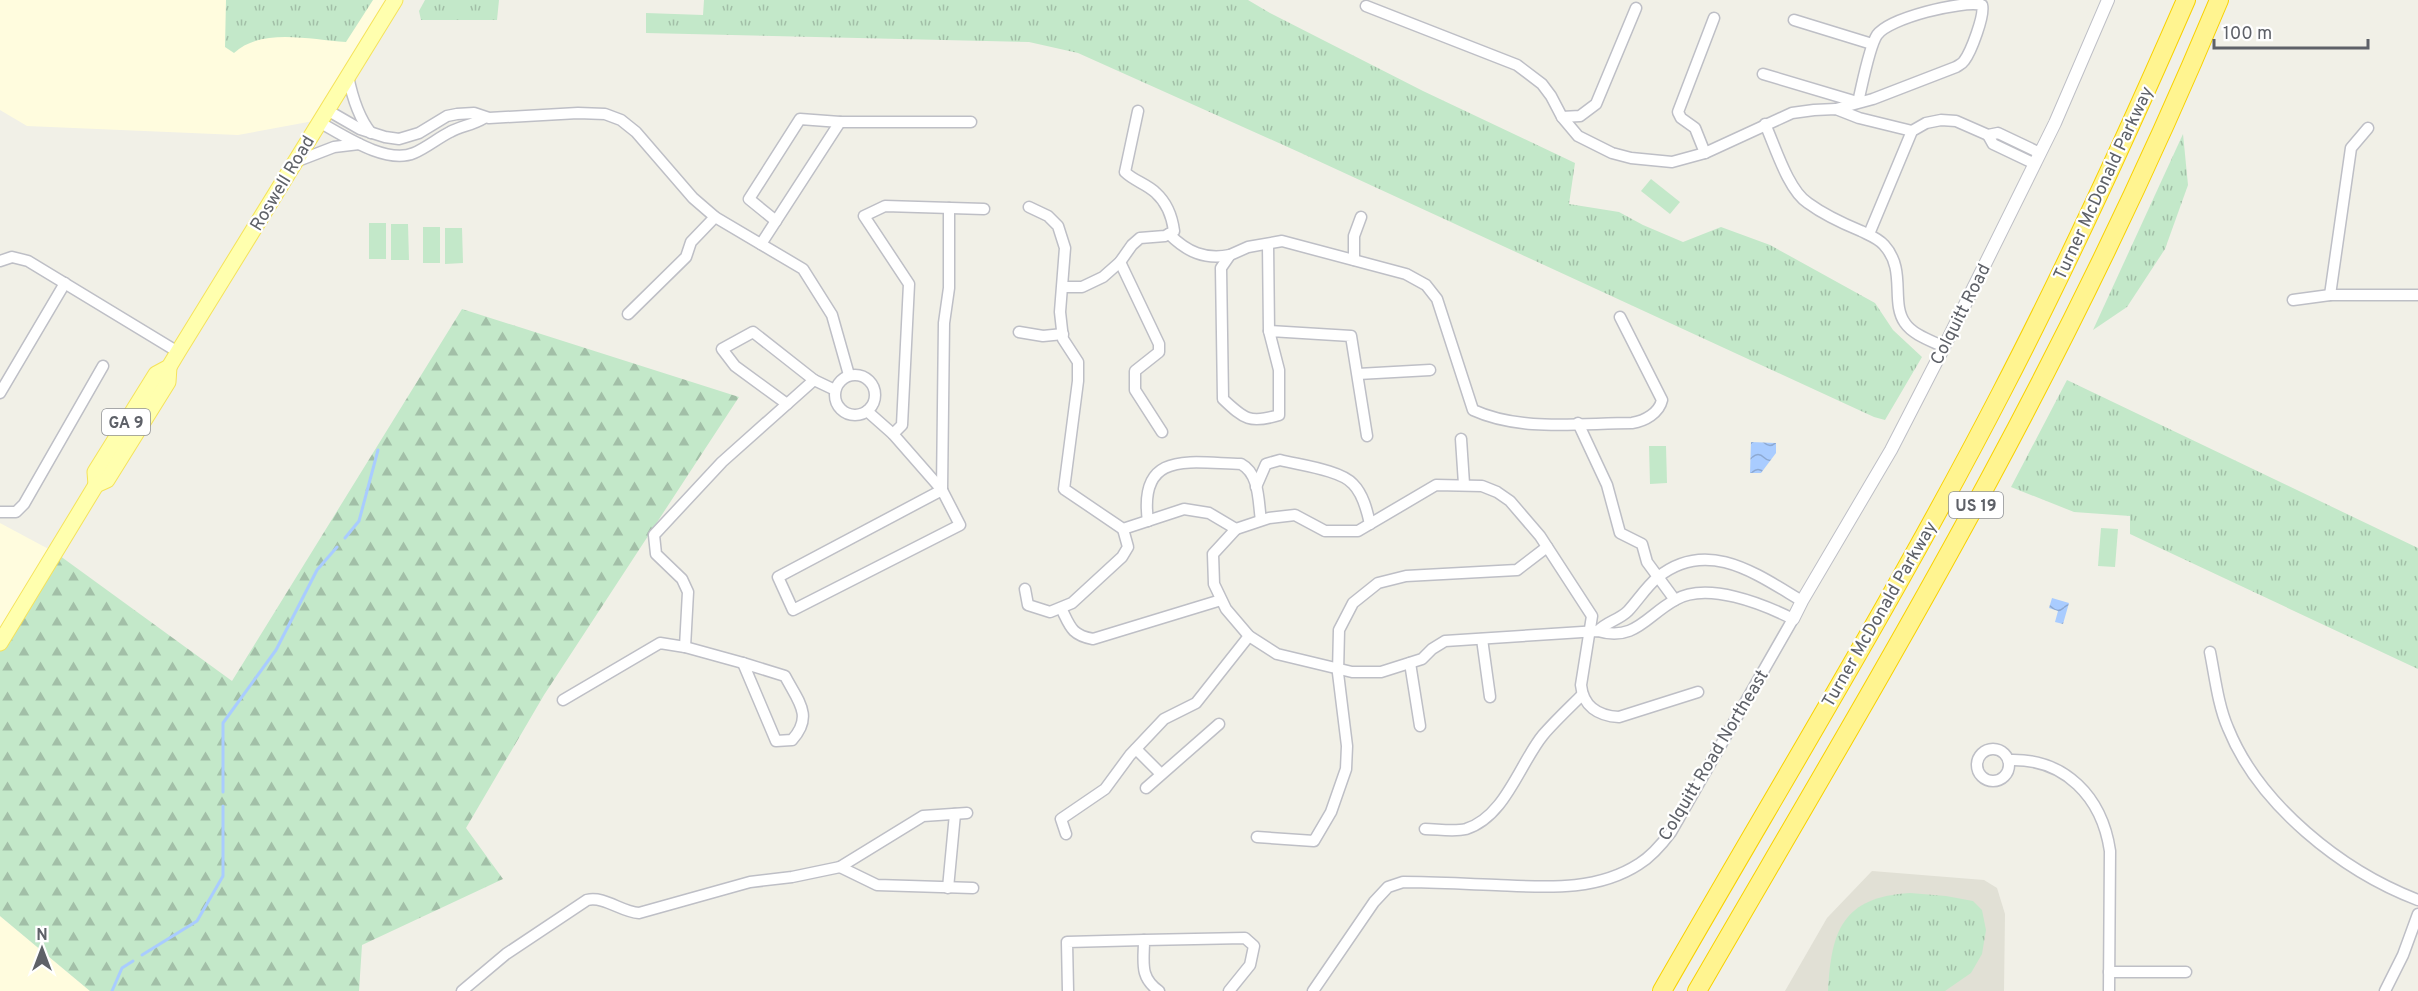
<svg xmlns="http://www.w3.org/2000/svg" width="2418" height="991" font-family="Overpass,sans-serif">
  <style>
    .commercial { fill: #fffcde }
    .education { fill: #e1e0d5 }
    .grass { fill: url(#grass-tufts) }
    .forest { fill: url(#forest-firs) }
    .pitch { fill: #c3e8c9 }
    .water { fill: url(#water-waves) }
    .lines { fill: none; stroke-linecap: round; stroke-linejoin: round }
    .stream { stroke: #a9ccff; stroke-width: 3 }
    .minor-casing { stroke: #bebfc6; stroke-width: 13 }
    .tertiary-casing { stroke: #bebfc6; stroke-width: 14 }
    .primary-casing { stroke: #f5e35b; stroke-width: 17 }
    .motorway-casing { stroke: #f8d100; stroke-width: 20 }
    .minor { stroke: #fff; stroke-width: 10 }
    .tertiary { stroke: #fff; stroke-width: 12 }
    .primary { stroke: #ffffae; stroke-width: 15 }
    .motorway { stroke: #fff490; stroke-width: 18 }
    .labels { text-anchor: middle; stroke-width: 4.5; stroke-linejoin: round; paint-order: stroke }
    .shield { fill: #fff; stroke: #8e9095; stroke-width: 1.5 }
    .shield-label { font-size: 16px; font-weight: bold; fill: #5e6168 }
    .street-label { font-size: 18px; fill: #5e6168; stroke: #fff }
  </style>
  <defs>
    <pattern id="grass-tufts" width="24" height="20" patternUnits="userSpaceOnUse" patternTransform="scale(1.5)"><rect width="24" height="20" fill="#c3e8c9"/><path d="M3 7l-1-3M5 7V3M7 7l1-3M15 17l-1-3M17 17v-4M19 17l1-3" fill="none" stroke="#a2bfa7"/></pattern>
    <pattern id="forest-firs" width="22" height="20" patternUnits="userSpaceOnUse" patternTransform="scale(1.5)"><rect width="22" height="20" fill="#c3e8c9"/><path d="M5 1l3.5 6h-7zM16 11l3.5 6h-7z" fill="#a2bfa7"/></pattern>
    <pattern id="water-waves" width="16" height="10" patternUnits="userSpaceOnUse" patternTransform="scale(1.5)"><rect width="16" height="10" fill="#a9ccff"/><path d="M0 5q4-4 8 0t8 0" fill="none" stroke="#8da9d2"/></pattern>
  </defs>
  <rect width="100%" height="100%" fill="#f1f0e7"/>
  <g class="commercial">
    <path d="M0,0H401L319,120L238,135L27,126L0,110Z"/>
    <path d="M0,523L56,553L0,651Z"/>
    <path d="M0,916L90,991H0Z"/>
  </g>
  <path class="education" d="M1872,871L1984,880L1997,888L2005,914L2004,991H1785L1827,918Z"/>
  <g class="grass">
    <path d="M226,0H373L346,42C311,40 262,27 234,53L225,47Z"/>
    <path d="M425,0H499L497,20H421L419,11Z"/>
    <path d="M704,0H1248L1270,13L1423,91L1575,163L1569,204L1619,212L1643,225L1683,242L1721,227L1770,245L1875,303L1893,330L1922,357L1885,420L1874,417L1301,153L1078,53L1029,42L646,33V13L703,15Z"/>
    <path d="M2183,134L2188,185L2165,249L2127,307L2093,330Z"/>
    <path d="M2067,380L2418,548V669L2130,534V516L2074,512L2011,487Z"/>
    <path d="M1910,893L1946,896L1973,901L1982,910L1986,930L1982,954L1971,973L1945,991H1828C1831,930 1843,897 1910,893Z"/>
  </g>
  <path class="forest" d="M462,309L739,397L544,695L466,828L503,879L362,945L359,991H90L0,916V651L56,553L232,681Z"/>
  <g class="pitch">
    <path d="M1651,179L1680,202L1670,214L1641,191Z"/>
    <rect x="369" y="223" width="17" height="36"/>
    <path d="M391,224H408L409,260H391Z"/>
    <rect x="423" y="227" width="17" height="36"/>
    <path d="M445,228H462L463,263L445,264Z"/>
    <path d="M1649,446H1666L1667,483L1650,484Z"/>
    <path d="M2101,528L2118,529L2115,567L2098,566Z"/>
  </g>
  <g class="water">
    <path d="M1751,442L1776,443V453L1761,473H1750Z"/>
    <path d="M2052,598L2069,603L2063,624L2055,622L2058,611L2049,608Z"/>
  </g>
  <g class="lines">
    <g class="stream">
      <path d="M345,538L359,521L378,450"/>
      <path d="M223,792V723L276,650L317,570L337,547"/>
      <path d="M142,955L197,921L223,876V806"/>
      <path d="M112,991L122,968L133,961"/>
    </g>
    <defs>
      <g id="minor">
        <path d="M1366,6L1517,65L1542,84L1551,96L1562,117L1578,136L1612,153L1631,158L1672,162L1705,153L1792,113L1814,110L1836,109L1859,118L1912,131"/>
        <path d="M1794,20L1872,44"/>
        <path d="M1763,74L1857,102"/>
        <path d="M348,76C352,96 358,117 371,133"/>
        <path d="M1836,109L1873,99L1956,67C1959,65 1962,64 1964,61C1971,52 1985,15 1982,5C1962,0 1889,18 1877,35C1869,47 1862,86 1858,102"/>
        <path d="M327,110L360,129L385,137L399,139L419,133L447,116L457,114L474,113L489,118L578,113L605,114L621,120L636,132L693,198L715,217L803,269L832,315L849,375"/>
        <path d="M1562,117L1580,116L1596,104L1636,8"/>
        <path d="M319,122C343,135 386,165 414,153C426,148 438,138 450,132C461,126 473,125 484,118"/>
        <path d="M1765,124C1775,146 1788,190 1808,203C1823,214 1844,224 1861,231C1869,235 1878,238 1884,245C1907,270 1890,302 1905,323C1913,335 1932,341 1944,347"/>
        <path d="M1988,135L1993,144L2035,164"/>
        <path d="M1705,153L1695,128L1681,118L1678,112L1714,18"/>
        <path d="M295,162L334,147L359,144"/>
        <path d="M1029,207L1048,216L1058,226L1065,248L1060,312L1063,339L1078,362V381L1064,489L1123,529L1184,509L1209,513L1236,529L1269,518L1295,515L1325,531H1358L1436,485L1482,486L1497,492L1510,501L1540,536L1592,616L1581,685C1583,706 1598,716 1619,717L1698,692"/>
        <path d="M776,221L749,199L800,119L840,122H971"/>
        <path d="M1169,234C1187,252 1205,260 1230,255"/>
        <path d="M1869,234L1912,131L1926,123L1941,120L1956,121L1988,135L1998,133L2040,153"/>
        <path d="M761,244L840,122"/>
        <path d="M1268,244L1269,331"/>
        <path d="M1354,260V236L1361,217"/>
        <path d="M0,261L12,257L28,261L178,352"/>
        <path d="M1120,262L1159,344V352L1135,371V390L1162,432"/>
        <path d="M1063,287H1082L1103,277L1120,262L1132,245L1140,238L1165,236L1174,231C1172,216 1167,203 1156,193C1147,184 1134,181 1125,172L1138,111"/>
        <path d="M2330,295L2351,148L2368,128"/>
        <path d="M2293,300L2330,295H2418"/>
        <path d="M628,314L686,257L691,242L715,217"/>
        <path d="M1019,332L1043,336L1063,334"/>
        <path d="M1358,374L1430,370"/>
        <circle cx="855" cy="395" r="20"/>
        <path d="M0,393L65,283"/>
        <path d="M787,404L735,366L722,349L753,332L814,380"/>
        <path d="M867,411L893,434L942,490"/>
        <path d="M1578,423L1607,485L1620,533L1642,544L1647,562L1675,600"/>
        <path d="M893,434L902,425L909,284L864,216L885,206L984,209"/>
        <path d="M1367,436L1351,336L1269,331L1279,370V415C1250,424 1244,419 1223,399L1221,268L1230,255L1248,247L1282,241L1406,274L1426,285L1437,299L1473,410C1521,432 1580,423 1632,423C1645,421 1659,413 1662,400L1620,317"/>
        <path d="M1461,439L1464,484"/>
        <path d="M1256,487L1266,464L1280,460C1299,465 1341,470 1353,484C1363,494 1367,510 1370,524"/>
        <path d="M942,490L960,525L793,610L778,577Z"/>
        <path d="M942,490L944,323L949,288V208"/>
        <path d="M0,512H16L24,504L103,366"/>
        <path d="M1148,521C1138,449 1191,463 1241,464C1260,474 1258,502 1261,520"/>
        <path d="M1236,529L1213,554L1214,584L1226,609L1249,636L1277,654L1352,672H1381L1422,659L1432,649L1445,641L1598,631C1635,642 1647,615 1675,600C1707,581 1763,604 1793,619L1671,832C1662,844 1652,856 1639,864C1596,892 1544,887 1496,885C1465,884 1434,882 1403,882L1388,887L1374,902L1313,991"/>
        <path d="M1025,589L1028,605L1050,612L1072,603L1122,557L1128,547L1123,529"/>
        <path d="M1061,608C1070,626 1071,635 1093,639L1221,600"/>
        <path d="M1598,631C1606,622 1619,620 1628,611C1638,600 1647,586 1658,577C1708,537 1758,575 1802,601"/>
        <path d="M1482,639L1490,697"/>
        <path d="M685,647L688,592L682,579L656,554L654,535L722,462L814,380L835,390"/>
        <path d="M2210,652C2215,677 2218,705 2228,728C2259,805 2342,871 2418,900"/>
        <path d="M743,663L785,676C798,701 814,716 792,740L776,741Z"/>
        <path d="M1410,663L1420,726"/>
        <path d="M563,700L660,643L685,647L743,663"/>
        <circle cx="1993" cy="765" r="16"/>
        <path d="M1136,749L1161,774"/>
        <path d="M2009,760C2065,758 2102,797 2110,851L2109,991"/>
        <path d="M1146,788L1219,724"/>
        <path d="M1425,829C1437,829 1454,832 1466,829C1505,817 1520,763 1543,735C1555,721 1569,708 1582,695"/>
        <path d="M1066,834L1061,819L1105,789L1130,755L1164,719L1196,703L1249,636"/>
        <path d="M1257,837L1314,841L1331,812L1346,769L1347,746L1338,673L1339,630L1353,603L1378,583L1406,576L1517,570L1547,547"/>
        <path d="M840,867L877,885L973,888"/>
        <path d="M948,888L955,814"/>
        <path d="M2109,972H2186"/>
        <path d="M462,991L506,954L587,900C605,896 621,912 639,913L750,882L792,877L840,867L923,816L967,813"/>
        <path d="M1068,991L1067,942L1144,940"/>
        <path d="M1159,991C1139,977 1144,962 1144,940L1245,938L1254,946L1250,965L1229,991"/>
        <path d="M2385,991L2403,955L2418,914"/>
      </g>
      <path id="tertiary" d="M1793,619L1802,601L1891,450L1944,347L2055,123L2108,0"/>
      <g id="primary">
        <path d="M96,485L95,472L156,374L169,367L178,352L395,0"/>
        <path d="M0,643L96,485L107,480L168,382L169,367"/>
      </g>
      <g id="motorway">
        <path d="M1662,991C1776,792 1896,596 2001,393C2068,264 2128,133 2186,0"/>
        <path d="M1697,991C1796,820 1897,651 1990,478C2074,322 2151,163 2219,0"/>
      </g>
    </defs>
    <use href="#minor" class="minor-casing"/>
    <use href="#tertiary" class="tertiary-casing"/>
    <use href="#primary" class="primary-casing"/>
    <use href="#motorway" class="motorway-casing"/>
    <use href="#minor" class="minor"/>
    <use href="#tertiary" class="tertiary"/>
    <use href="#primary" class="primary"/>
    <use href="#motorway" class="motorway"/>
  </g>
  <g class="labels">
    <g class="shield">
      <rect x="102" y="409" width="48" height="26" rx="4.5"/>
      <rect x="1949" y="492" width="54" height="26" rx="4.5"/>
    </g>
    <g class="shield-label">
      <text x="126" y="428">GA 9</text>
      <text x="1976" y="511">US 19</text>
    </g>
    <g class="street-label">
      <text transform="translate(282 183) rotate(-59)" y="6">Roswell Road</text>
      <text transform="translate(2103 183) rotate(-65)" y="6">Turner McDonald Parkway</text>
      <text transform="translate(1960 314) rotate(-63)" y="6">Colquitt Road</text>
      <text transform="translate(1879 614) rotate(-60)" y="6">Turner McDonald Parkway</text>
      <text transform="translate(1713 755) rotate(-59)" y="6">Colquitt Road Northeast</text>
    </g>
  </g>
  <g transform="translate(42 949)" stroke="#ffffff" stroke-width="4.5" paint-order="stroke">
  <path d="M0-4.5L10 22L0 15L-10 22Z" fill="#5e6168"/>
  <text y="-9" font-size="16" font-weight="bold" text-anchor="middle" fill="#5e6168">N</text>
  </g>
  <path d="M2214 39v9h154v-9" fill="none" stroke="#5e6168" stroke-width="3"/>
  <text x="2223" y="39" font-size="18" fill="#5e6168" stroke="#ffffff" stroke-width="4.5" paint-order="stroke">100 m</text>
</svg>
